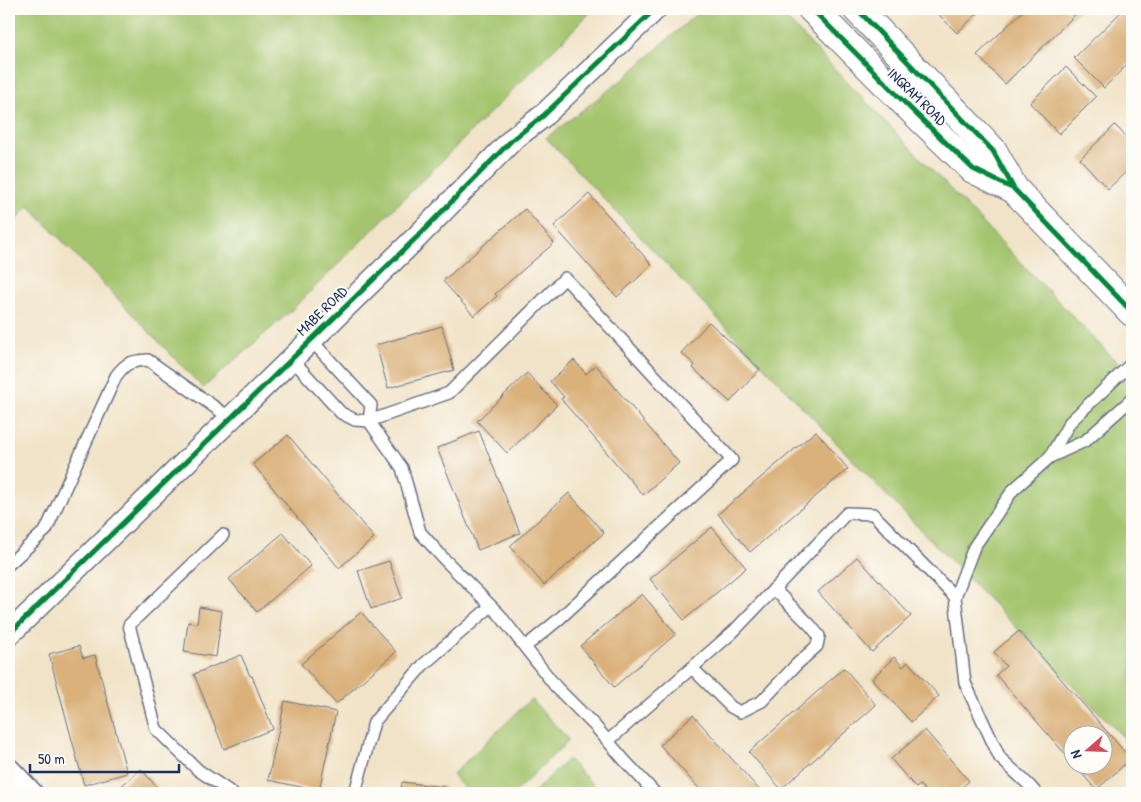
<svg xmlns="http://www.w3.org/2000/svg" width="1141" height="802" font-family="'Patrick Hand',sans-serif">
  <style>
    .green { fill: #a4c46d; stroke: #607a66 }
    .building { fill: #dab17a }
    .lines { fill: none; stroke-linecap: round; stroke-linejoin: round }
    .service-casing { stroke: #666e83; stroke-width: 14 }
    .minor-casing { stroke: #666e83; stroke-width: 25 }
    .tertiary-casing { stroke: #666e83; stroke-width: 30 }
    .service { stroke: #fff; stroke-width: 11 }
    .minor { stroke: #fff; stroke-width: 22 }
    .tertiary { stroke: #fff; stroke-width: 28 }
    .cycleway-casing { stroke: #fdfcf7; stroke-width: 8 }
    .cycleway { stroke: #00873e; stroke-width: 5 }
    .labels { text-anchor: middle; stroke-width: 4; stroke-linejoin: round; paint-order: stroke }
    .street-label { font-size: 15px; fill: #1b2f5e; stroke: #fdfcf7 }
  </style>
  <rect width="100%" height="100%" fill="#fdfcf7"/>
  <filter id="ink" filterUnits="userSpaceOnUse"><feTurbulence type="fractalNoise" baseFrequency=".02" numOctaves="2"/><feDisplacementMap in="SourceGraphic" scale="10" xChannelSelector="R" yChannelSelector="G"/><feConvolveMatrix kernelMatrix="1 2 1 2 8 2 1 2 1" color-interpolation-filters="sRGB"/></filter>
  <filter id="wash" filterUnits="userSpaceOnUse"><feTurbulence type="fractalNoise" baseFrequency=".0096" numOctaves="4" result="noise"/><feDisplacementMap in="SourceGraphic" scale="20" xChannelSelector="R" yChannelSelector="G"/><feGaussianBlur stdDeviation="1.12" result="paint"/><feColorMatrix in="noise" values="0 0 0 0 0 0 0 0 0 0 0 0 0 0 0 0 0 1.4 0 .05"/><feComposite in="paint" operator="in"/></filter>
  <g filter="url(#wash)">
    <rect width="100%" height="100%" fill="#f1e3c7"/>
    <g class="green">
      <path d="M9,9H594L295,307L203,388L29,206L9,227Z"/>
      <path d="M702,9H777L1132,378V746L868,476L546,138L622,80Z"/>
      <path d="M531,699L569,740L514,793H469L452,775Z"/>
      <path d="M568,759L601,793H533Z"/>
    </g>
    <g id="blocks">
      <g class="building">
        <path d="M933,9H982L957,33Z"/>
        <path d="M1025,9H1081L1005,84L977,55Z"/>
        <path d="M1124,9H1132V59L1104,88L1074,58Z"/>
        <path d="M1066,67L1096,97L1059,134L1030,103Z"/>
        <path d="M1115,125L1132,143V166L1108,189L1080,159Z"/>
        <path d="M589,194L652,265L617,297L554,226Z"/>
        <path d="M525,209L554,243L495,294L497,296L474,316L443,281Z"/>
        <path d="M709,322L760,369L730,402L693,368L695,365L681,353Z"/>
        <path d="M442,326L454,370L388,388L376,345Z"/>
        <path d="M574,360L586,374L596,365L679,463L643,495L561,399L564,397L550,381Z"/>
        <path d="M527,373L557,405L507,453L477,421Z"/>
        <path d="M479,431L520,533L478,550L437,448Z"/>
        <path d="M816,431L848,469L750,552L718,514Z"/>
        <path d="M288,435L374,538L339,568L253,464Z"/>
        <path d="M569,493L604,533L544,585L510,546Z"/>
        <path d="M712,527L746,568L684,620L650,579Z"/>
        <path d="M283,533L311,566L257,612L229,579Z"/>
        <path d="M857,557L911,616L872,652L818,592Z"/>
        <path d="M389,561L402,598L371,609L358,571Z"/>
        <path d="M642,594L676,634L614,687L580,646Z"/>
        <path d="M199,607L222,611L216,657L184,652L188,622L197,624Z"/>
        <path d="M361,612L396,652L336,704L301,664Z"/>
        <path d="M1019,631L1131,759L1096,790L1074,764H1104V734H1074V764L996,675L1006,666L994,652Z"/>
        <path d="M79,646L83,658L95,655L127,773L84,785L49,654Z"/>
        <path d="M241,655L250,676H252L273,729L224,749L194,674Z"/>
        <path d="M894,657L903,667L908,662L939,696L911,722L872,679Z"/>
        <path d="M844,668L876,705L781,789L749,752Z"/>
        <path d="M285,701L336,712L319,791L268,780Z"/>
        <path d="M693,715L762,793H703L660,745Z"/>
        <path d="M925,730L969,781L955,793H927L920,785L916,788L891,759Z"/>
        <path d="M141,769L162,793H113Z"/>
        <path d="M402,782L444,787L443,793H401Z"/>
      </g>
    </g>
  </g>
  <g filter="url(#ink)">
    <use href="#blocks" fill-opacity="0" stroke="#666e83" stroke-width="1"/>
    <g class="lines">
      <defs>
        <g id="service">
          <path d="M310,339L371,405L369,421L402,468L420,532L444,559L499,614L556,687L595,726L625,761L655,793"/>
          <path d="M291,358L341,413L355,420L369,421L449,393L565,278L732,460L558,620L525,647"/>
          <path d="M1050,457L1070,422L1132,363"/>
          <path d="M223,535L129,625L156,729L198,770L232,793"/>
          <path d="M9,564L46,530L116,376C126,362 132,361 148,360L230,418"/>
          <path d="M955,597L974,547L1013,490L1050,457L1085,441L1132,399"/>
          <path d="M692,668L731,707L740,712L762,701L796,665L817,646L819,636L811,626L774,589"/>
          <path d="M608,741L733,632L847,513L873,514L955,597L965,683L1000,758L1029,785L1036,793"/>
          <path d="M356,793V789L374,722L423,665L491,606"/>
        </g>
        <g id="minor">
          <path d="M9,634L417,237L513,139L543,116L655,9"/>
          <path d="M9,770L31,793"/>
        </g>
        <g id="tertiary">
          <path d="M812,9L910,108L973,169L1014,189"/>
          <path d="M857,9L993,151L1014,189L1132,312"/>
        </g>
      </defs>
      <use href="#service" class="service-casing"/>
      <use href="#minor" class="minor-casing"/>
      <use href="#tertiary" class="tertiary-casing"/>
      <use href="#service" class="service"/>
      <use href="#minor" class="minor"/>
      <use href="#tertiary" class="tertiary"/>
      <defs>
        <g id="cycleway">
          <path d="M812,9L910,108L973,169L1014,189"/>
          <path d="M857,9L993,151L1014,189L1132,312"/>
          <path d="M9,634L417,237L513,139L543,116L655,9"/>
        </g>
      </defs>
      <use href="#cycleway" class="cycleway-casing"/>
      <use href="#cycleway" class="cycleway"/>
    </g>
  </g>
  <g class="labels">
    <g class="street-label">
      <text transform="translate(917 97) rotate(44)" y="5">INGRAM ROAD</text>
      <text transform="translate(322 311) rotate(-44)" y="5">MABE ROAD</text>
    </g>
  </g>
  <rect width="1141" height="802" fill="none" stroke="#fdfcf7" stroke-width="30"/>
  <g transform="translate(1088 750) rotate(250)"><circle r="24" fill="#fdfcf7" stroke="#a3aaba"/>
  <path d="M0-4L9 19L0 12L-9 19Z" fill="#d1495b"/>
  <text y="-8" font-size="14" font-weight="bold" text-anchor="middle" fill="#1b2f5e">N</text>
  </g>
  <path d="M30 764v8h149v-8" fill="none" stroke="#1b2f5e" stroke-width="2.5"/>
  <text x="38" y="764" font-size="15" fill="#1b2f5e" stroke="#fdfcf7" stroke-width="4" paint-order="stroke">50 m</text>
</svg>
